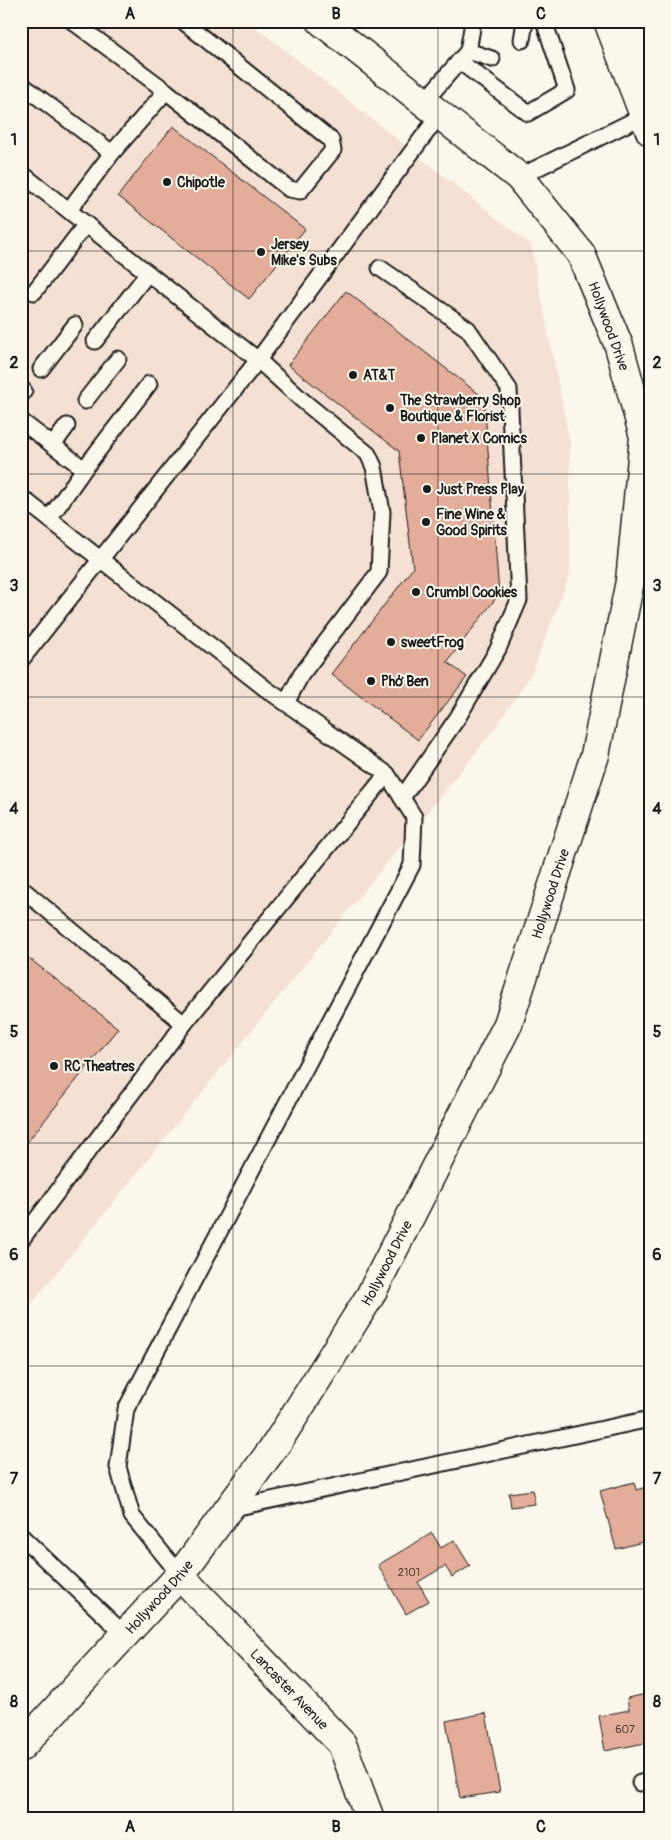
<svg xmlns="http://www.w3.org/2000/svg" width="671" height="1840" font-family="Pangolin,sans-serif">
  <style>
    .built { fill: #f4e1d3 }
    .building { fill: #e4ad9a; stroke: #1c1c1c }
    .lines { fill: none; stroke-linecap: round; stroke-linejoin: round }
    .lane-casing { stroke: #1c1c1c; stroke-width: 19 }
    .street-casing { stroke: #1c1c1c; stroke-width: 31 }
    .secondary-casing { stroke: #1c1c1c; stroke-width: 31 }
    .primary-casing { stroke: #1c1c1c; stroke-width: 31 }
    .lane { stroke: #fbf7ec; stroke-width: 15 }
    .street { stroke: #fbf7ec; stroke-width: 28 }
    .secondary { stroke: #fbf7ec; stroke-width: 28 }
    .primary { stroke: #fbf7ec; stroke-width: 28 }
    .grid { fill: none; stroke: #1c1c1c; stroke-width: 1; stroke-opacity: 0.55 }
    .poi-dot { fill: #1c1c1c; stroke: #fbf7ec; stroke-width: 2 }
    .labels { text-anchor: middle; stroke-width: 4; stroke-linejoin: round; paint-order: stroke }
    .number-label { font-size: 11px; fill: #4e403c }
    .poi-label { font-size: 14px; font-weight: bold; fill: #1c1c1c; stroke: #fbf7ec; text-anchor: start }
    .street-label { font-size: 14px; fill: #1c1c1c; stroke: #fbf7ec }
    .neatline { fill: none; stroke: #1c1c1c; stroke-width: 2 }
    .grid-label { font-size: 16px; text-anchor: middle; font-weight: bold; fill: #1c1c1c }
  </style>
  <rect width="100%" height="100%" fill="#fbf7ec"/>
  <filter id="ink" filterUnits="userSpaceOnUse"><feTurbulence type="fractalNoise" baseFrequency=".02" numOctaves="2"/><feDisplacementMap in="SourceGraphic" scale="10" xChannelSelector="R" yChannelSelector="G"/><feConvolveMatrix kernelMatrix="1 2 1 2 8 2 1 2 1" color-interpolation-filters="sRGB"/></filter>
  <g filter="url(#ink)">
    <path class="built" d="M21,21H248L531,245L570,443V574L532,673L493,731L21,1317Z"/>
    <g class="building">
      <path d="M173,126L305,229L249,299L118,196Z"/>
      <path d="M346,291L484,398L499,594L447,662L467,677L418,740L331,674L413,568L399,451L288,365Z"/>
      <path d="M21,952L118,1028L21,1150Z"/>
      <path d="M634,1482L636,1490L650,1486V1533L645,1535L646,1541L616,1549L600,1491Z"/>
      <path d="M533,1490L535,1504L511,1507L509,1493Z"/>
      <path d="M432,1533L441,1548L454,1540L470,1566L452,1577L445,1566L418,1582L429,1601L406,1614L378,1565Z"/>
      <path d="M647,1694L650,1710V1742L605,1751L599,1716L629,1710L627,1698Z"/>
      <path d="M486,1713L500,1792L460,1798L446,1721Z"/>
    </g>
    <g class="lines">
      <defs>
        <g id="lane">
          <path d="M72,21L166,91L289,189L300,191L333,150L331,140L183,21"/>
          <path d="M522,40L525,21"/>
          <path d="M468,51L492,59"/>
          <path d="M459,61L528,113L567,90L544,21"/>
          <path d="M21,84L112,153"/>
          <path d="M424,102L468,51L472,28"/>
          <path d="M21,173L258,360L302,400L368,454L374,467L382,512L379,572L301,675L286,703"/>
          <path d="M519,177L643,116"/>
          <path d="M69,210L112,153L166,91"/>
          <path d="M380,268L468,329L509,389L515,514L519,600L498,649L458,717L402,798"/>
          <path d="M34,292L86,224"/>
          <path d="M95,341L148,273"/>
          <path d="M41,369L75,325"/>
          <path d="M21,395L24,391"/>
          <path d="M85,401L118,359"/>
          <path d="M21,421L84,469L149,384"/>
          <path d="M53,445L67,426"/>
          <path d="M21,497L266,689L387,774L414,817L412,865L126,1409L118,1467L132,1516L180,1575"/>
          <path d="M49,519L84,469"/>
          <path d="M21,660L258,360L440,114"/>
          <path d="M21,888L184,1024L387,774"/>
          <path d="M21,1240L184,1024"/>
          <path d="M229,1509L650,1419"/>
          <path d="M21,1536L125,1635"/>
          <path d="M640,1783L650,1781"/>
        </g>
        <g id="street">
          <path id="s1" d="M180,1575L342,1744L370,1819"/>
        </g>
        <g id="secondary">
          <path id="s2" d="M21,1747L180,1575L277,1443L370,1296L508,1024L595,755L630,581L644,437L619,346L581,254L519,177L321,21"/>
        </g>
        <g id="primary">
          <path d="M608,21L650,131"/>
          <path d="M636,21L650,62"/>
          <path d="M630,581L650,530"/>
        </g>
      </defs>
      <use href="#lane" class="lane-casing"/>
      <use href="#street" class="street-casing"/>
      <use href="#secondary" class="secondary-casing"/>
      <use href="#primary" class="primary-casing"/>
      <use href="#lane" class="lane"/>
      <use href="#street" class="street"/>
      <use href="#secondary" class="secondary"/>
      <use href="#primary" class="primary"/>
    </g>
  </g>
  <path class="grid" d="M233,21V1819M438,21V1819M21,251H650M21,474H650M21,697H650M21,920H650M21,1143H650M21,1366H650M21,1589H650"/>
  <g class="poi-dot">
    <circle cx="167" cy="182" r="5"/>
    <circle cx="261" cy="252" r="5"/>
    <circle cx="353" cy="375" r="5"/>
    <circle cx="390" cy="408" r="5"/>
    <circle cx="421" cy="438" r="5"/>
    <circle cx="427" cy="489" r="5"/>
    <circle cx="426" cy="522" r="5"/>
    <circle cx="416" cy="592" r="5"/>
    <circle cx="391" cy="642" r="5"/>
    <circle cx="371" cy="681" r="5"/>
    <circle cx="54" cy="1066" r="5"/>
  </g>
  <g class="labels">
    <g class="number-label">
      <text x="409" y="1576">2101</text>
      <text x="625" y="1733">607</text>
    </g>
    <g class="poi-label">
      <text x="177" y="187">Chipotle</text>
      <text x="271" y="249">Jersey<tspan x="271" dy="16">Mike's Subs</tspan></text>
      <text x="363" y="380">AT&amp;T</text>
      <text x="400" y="405">The Strawberry Shop<tspan x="400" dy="16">Boutique &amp; Florist</tspan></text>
      <text x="431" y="443">Planet X Comics</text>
      <text x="437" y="494">Just Press Play</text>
      <text x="436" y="519">Fine Wine &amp;<tspan x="436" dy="16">Good Spirits</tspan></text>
      <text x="426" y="597">Crumbl Cookies</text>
      <text x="401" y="647">sweetFrog</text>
      <text x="381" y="686">Phở Ben</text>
      <text x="64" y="1071">RC Theatres</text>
    </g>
    <g class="street-label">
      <text transform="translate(609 326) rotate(70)" y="5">Hollywood Drive</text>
      <text dy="5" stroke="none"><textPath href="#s2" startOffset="1014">Hollywood Drive</textPath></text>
      <text dy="5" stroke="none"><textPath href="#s2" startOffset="609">Hollywood Drive</textPath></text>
      <text dy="5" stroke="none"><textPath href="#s2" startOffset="204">Hollywood Drive</textPath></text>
      <text dy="5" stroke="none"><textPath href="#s1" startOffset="158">Lancaster Avenue</textPath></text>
    </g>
  </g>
  <rect width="671" height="1840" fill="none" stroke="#fbf7ec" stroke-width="55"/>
  <rect x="28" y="28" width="616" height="1784" class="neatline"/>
  <g class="grid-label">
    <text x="130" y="19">A</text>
    <text x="336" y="19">B</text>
    <text x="541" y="19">C</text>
    <text x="14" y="145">1</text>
    <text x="657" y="145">1</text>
    <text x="14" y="368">2</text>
    <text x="657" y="368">2</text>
    <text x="14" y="591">3</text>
    <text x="657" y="591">3</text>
    <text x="14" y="814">4</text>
    <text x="657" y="814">4</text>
    <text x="14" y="1037">5</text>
    <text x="657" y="1037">5</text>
    <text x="14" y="1260">6</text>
    <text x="657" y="1260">6</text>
    <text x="14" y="1484">7</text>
    <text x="657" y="1484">7</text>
    <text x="14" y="1707">8</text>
    <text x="657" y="1707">8</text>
    <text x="130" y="1832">A</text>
    <text x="336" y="1832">B</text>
    <text x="541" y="1832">C</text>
  </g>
</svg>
